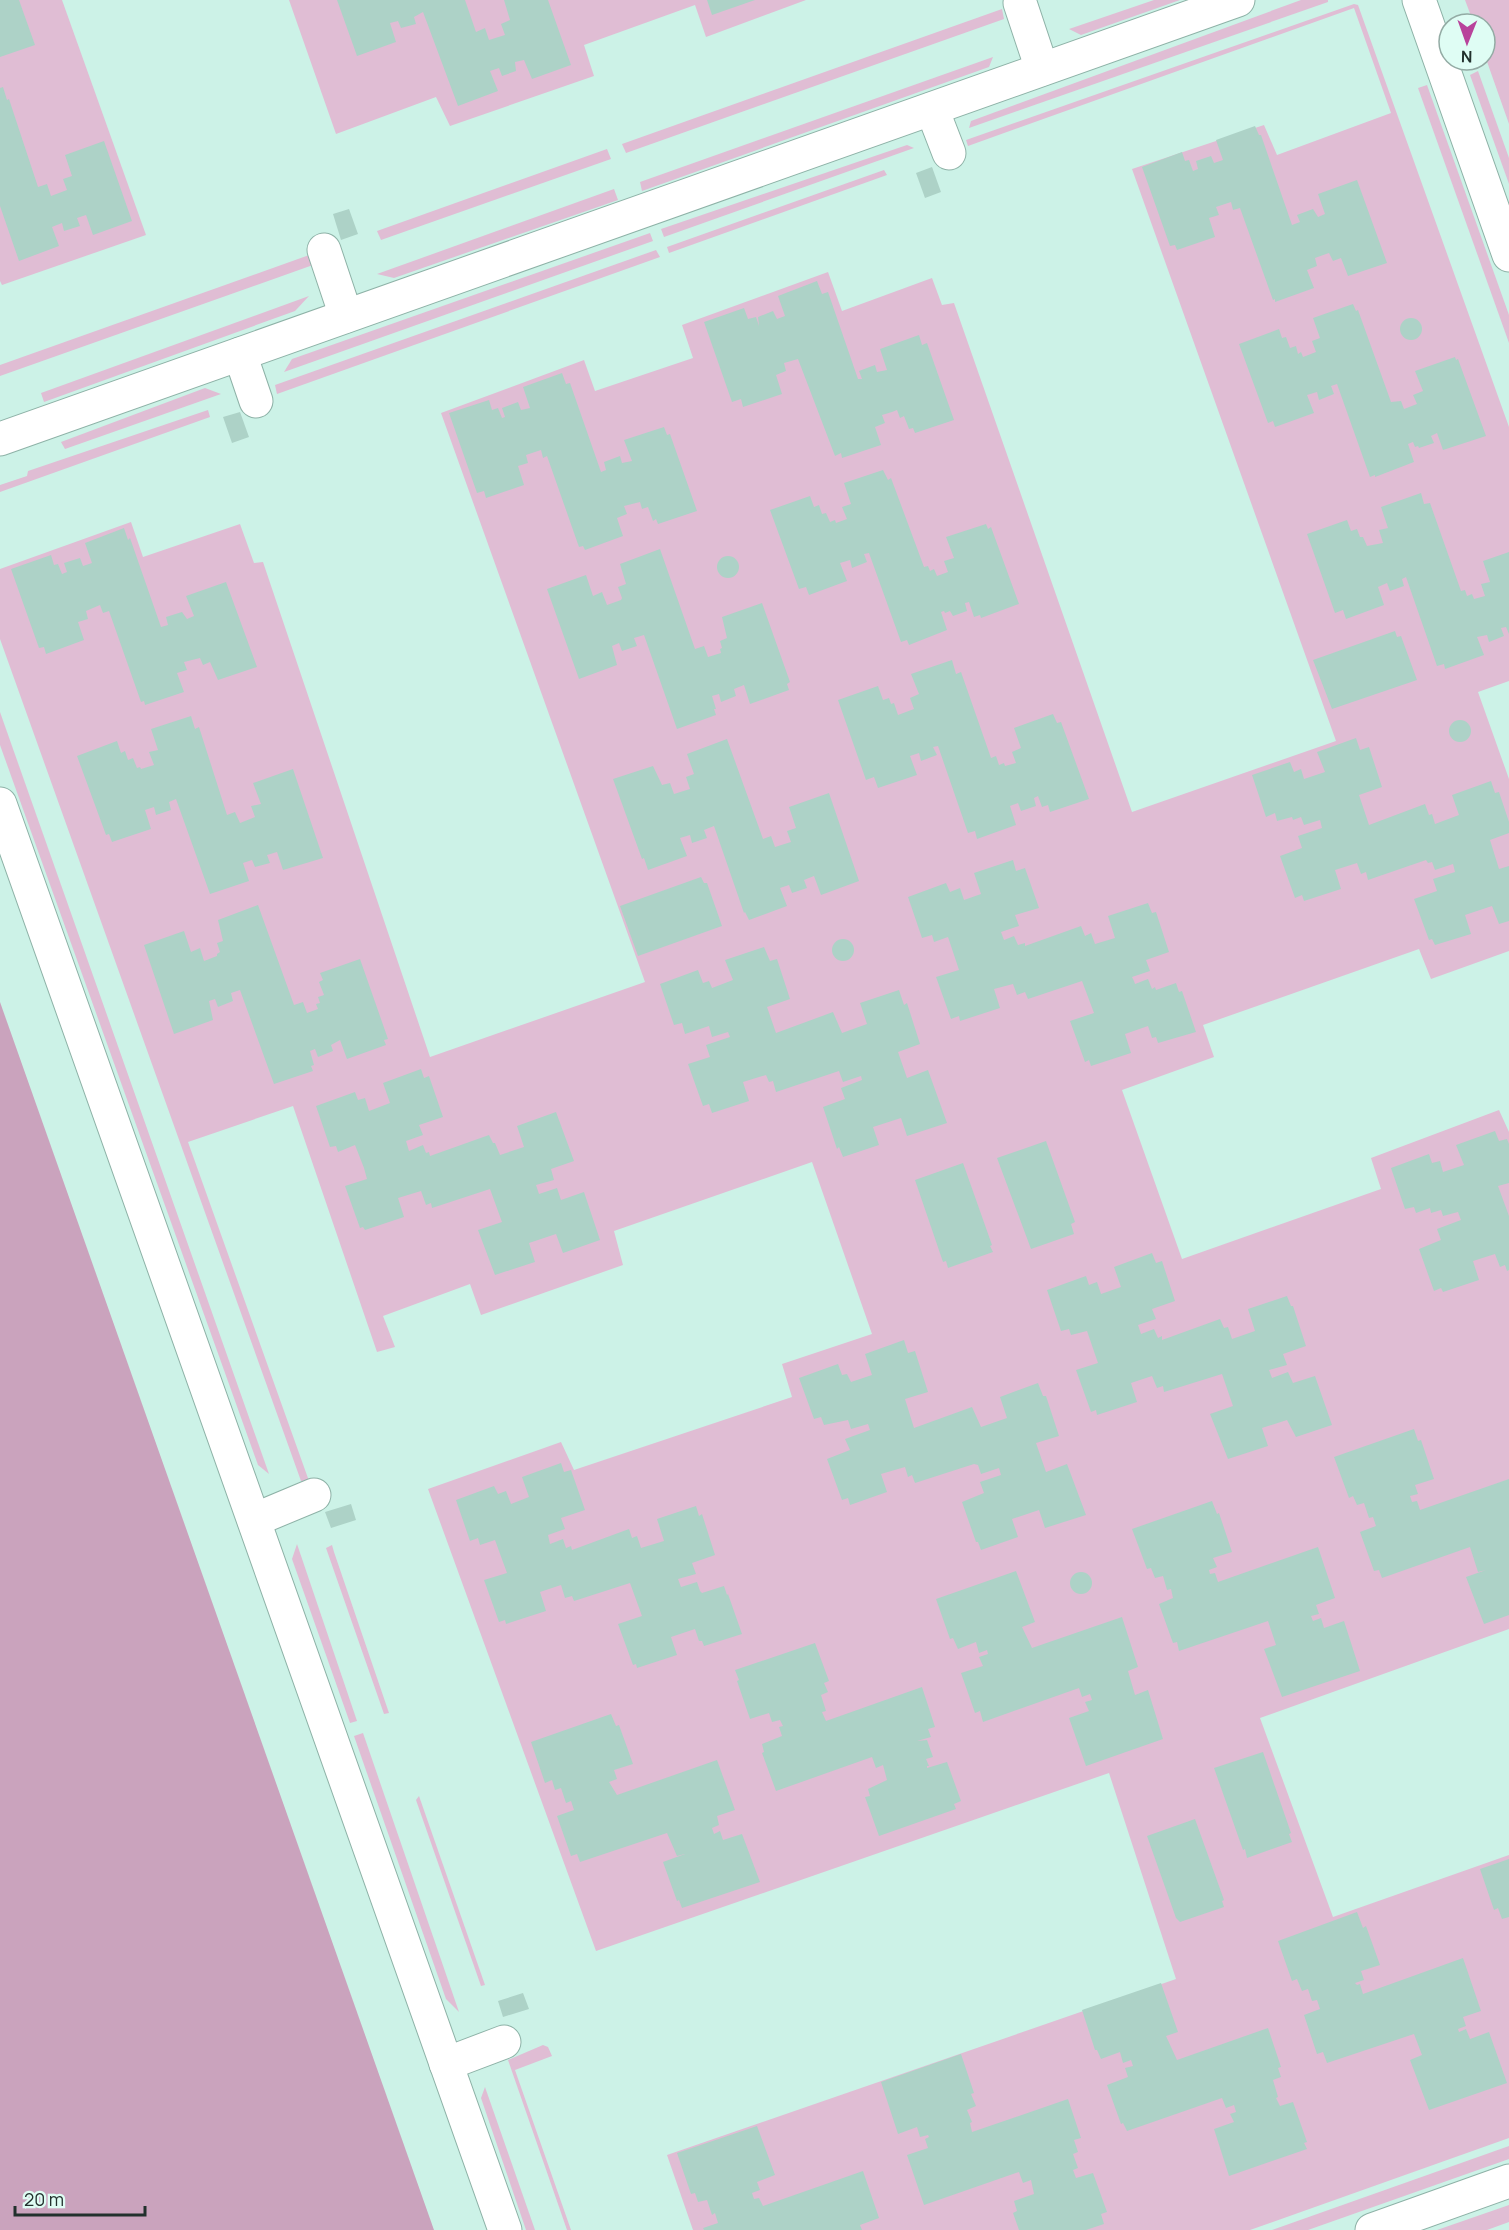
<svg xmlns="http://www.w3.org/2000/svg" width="1509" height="2230" font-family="Manrope,sans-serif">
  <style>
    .green { fill: #e0bdd4 }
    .forest { fill: #caa3bd }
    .building { fill: #add2c7 }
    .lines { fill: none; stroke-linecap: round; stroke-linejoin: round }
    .minor-casing { stroke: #8eb2a7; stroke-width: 35 }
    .minor { stroke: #fff; stroke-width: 33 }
  </style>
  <rect width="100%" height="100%" fill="#ccf2e7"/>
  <g class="green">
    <path d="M0,0H62L146,235L2,285L0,281Z"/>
    <path d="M289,0H806L706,37L695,5L584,45L594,76L450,126L436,97L336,134Z"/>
    <path d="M1154,0H1180L1081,35L1069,29Z"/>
    <path d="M1301,0H1328V2L969,128L971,121Z"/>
    <path d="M1465,0H1509V124L1485,56V24H1474Z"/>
    <path d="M1354,4L1358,5L1509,427V681L1478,692L1509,779V951L1431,979L1419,949L1203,1025L1214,1057L1122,1090L1182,1259L1381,1189L1371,1158L1499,1110L1509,1132V1629L1260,1718L1333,1917L1509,1855V2138L1250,2230H693L667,2155L1176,1979L1109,1773L596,1951L428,1489L561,1442L574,1470L792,1397L782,1364L872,1334L812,1162L614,1231L623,1265L481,1315L470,1284L383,1316L395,1347L377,1352L293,1106L188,1142L309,1481H301L0,639V569L131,522L143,557L240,524L254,563L263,562L430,1057L645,982L441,413L584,360L595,391L693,358L682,325L828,272L842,311L932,278L942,305L954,303L1132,812L1336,741L1132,169L1264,125L1277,155L1391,113L1354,8L968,146L966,140Z"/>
    <path d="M1002,9L1004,19L626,153L622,144Z"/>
    <path d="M993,57L989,67L642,191L640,182Z"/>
    <path d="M1478,71L1509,158V184L1470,75Z"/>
    <path d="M1427,85L1509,315V343L1418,88Z"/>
    <path d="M907,145L914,148L664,237L661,229Z"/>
    <path d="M607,149L611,159L381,240L377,231Z"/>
    <path d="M884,170L887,175L669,253L667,247Z"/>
    <path d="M614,189L618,200L394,278L377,274Z"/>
    <path d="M650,233L653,241L284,372L292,359Z"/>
    <path d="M656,250L660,257L277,394L275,385Z"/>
    <path d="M312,254L313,265L0,376V365Z"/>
    <path d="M309,296L295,311L44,402L41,393Z"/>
    <path d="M205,388L221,394L65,449L61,442Z"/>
    <path d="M208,410L210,417L0,492V485L27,476L28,471Z"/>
    <path d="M0,712L269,1474L258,1465L0,745Z"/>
    <path d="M297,1544L357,1721L350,1723L292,1559Z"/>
    <path d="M332,1545L334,1552L389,1713L384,1714L326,1548Z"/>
    <path d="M363,1733L459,2012L446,1999L354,1736Z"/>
    <path d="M419,1796L485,1985L481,1986L416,1800Z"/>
    <path d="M543,2045L548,2047L552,2056L515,2070L571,2230H567L508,2060Z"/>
    <path d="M485,2087L535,2230H526L481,2098Z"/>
    <path d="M1509,2146V2159L1308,2230H1272Z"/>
    <path d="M1509,2205V2222L1487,2230H1437Z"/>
  </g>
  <path class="forest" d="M0,1002L434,2230H0Z"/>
  <g class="building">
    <path d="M0,0H19L35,45L0,57Z"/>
    <path d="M337,0H465L476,32L485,28L489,40L505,35L501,24L510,20L504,0H548L571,65L532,79L524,60L515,62L516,71L502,76L499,68L490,71L498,91L458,106L423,12L414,17L416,24L401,28L398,21L390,23L396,42L357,56Z"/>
    <path d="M707,0H755L712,15Z"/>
    <path d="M3,87L7,100L9,99L38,187L47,184L51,196L67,190L63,179L72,176L65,155L104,141L132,221L93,235L86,215L77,218L80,226L64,231L62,223L52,227L59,246L19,261L0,206V88Z"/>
    <path d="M1255,126L1259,135H1261L1292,225L1300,222L1297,215L1313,209L1318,217L1325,214L1318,194L1357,180L1387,263L1348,276L1341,258L1333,261L1329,253L1326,254L1315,258L1317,266L1307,270L1314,288L1275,302V299L1273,300L1240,208L1233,210L1231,202L1216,207L1219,215L1209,218L1215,237L1177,250L1175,245L1170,246L1142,167L1182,152L1185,161L1189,160L1193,171L1198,169L1196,161L1211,156L1214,163L1223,160L1216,140Z"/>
    <path d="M932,167L941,192L925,198L916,173Z"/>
    <path d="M349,209L358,234L341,240L333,214Z"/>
    <path d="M817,281L822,294L828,292L858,379H862L859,371L875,365L877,372L887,370L880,349L919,335L922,345L927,343L954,420L915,433L913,428L909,429L904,416L900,418L897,410L892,412L882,415L885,423L875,427L881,445L842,458L841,453L835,456L798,359L784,363L786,371L776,375L782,394L743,407L741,399L732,402L704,322L744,308L748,319L756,317L759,326L758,317L773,311L777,319L785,316L778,296Z"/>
    <path d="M1353,304L1356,311L1358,310L1391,402L1401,401L1404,409L1417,404L1413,395L1423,391L1415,371L1455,357L1456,360L1458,359L1486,436L1443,450L1437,433L1431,436L1434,443L1419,448L1418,446L1415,447L1413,442L1408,444L1414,462L1375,477V475L1370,477L1337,384L1331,386L1334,394L1319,400L1317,392L1307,395L1314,413L1275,427L1273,421L1268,423L1239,344L1279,329L1282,338L1286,337L1290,348L1296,346L1298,354L1301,352L1303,357L1316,352L1312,341L1320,338L1313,318Z"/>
    <circle cx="1411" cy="329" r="11"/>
    <path d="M562,373L566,384L570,383L601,472L606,470L604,462L620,456L622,463L632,461L624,440L664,427L667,435L670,434L697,511L658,524L656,519L653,521L648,507L642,509L640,502L624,506L627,514L617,518L623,536L585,550L583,546L579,547L547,456L543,458L541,450L526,455L528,463L518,466L524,485L486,498L484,491L477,493L449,413L489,400L492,410L498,408L502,418L505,417L502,408L518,402L521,410L530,408L523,387Z"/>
    <path d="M240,412L249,437L232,443L223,417Z"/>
    <path d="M883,470L888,480L891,478L924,567L928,566L930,571L934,569L937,576L948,572L944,561L954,558L946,537L986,524L988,529L991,527L1019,604L981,618L980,615L974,617L969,602L965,603L967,611L953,616L950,611L945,613L944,611L941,612L947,630L909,645L907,640L901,642L869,553L864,554L867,562L852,568L850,560L840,563L847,581L809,595L806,587L799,589L770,510L810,496L814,507L819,505L822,514L826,513L830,522L835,520L836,523L847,519L842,507L851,504L844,483Z"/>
    <path d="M1421,493L1424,504L1430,503L1461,591L1465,590L1467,596L1472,594L1474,599L1485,596L1481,584L1490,582L1483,561L1509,552V634L1506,627L1501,628L1504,636L1489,642L1487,635L1477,637L1484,655L1445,669L1444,664L1437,666L1406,577L1402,579L1404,586L1390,591L1387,583L1378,587L1384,605L1346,619L1343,610L1335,613L1307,534L1347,520L1351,531L1357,529L1360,537H1363L1367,546L1383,543L1379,530L1388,528L1381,507Z"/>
    <path d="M124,528L128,540L130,538L161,627L168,625L166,617L182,612L187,619L194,616L186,596L226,582L257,667L218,680L210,662L203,665L200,658L184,662L187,670L177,673L184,692L145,705L144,701L141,702L109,611L103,613L100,605L86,611L88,619L78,622L84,640L46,654L44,647L39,648L11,569L51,555L54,565L58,564L62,574L67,572L64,563L80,558L83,566L92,563L85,543Z"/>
    <path d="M660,549L695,649L704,646L708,657L721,653L720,649L722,648L720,641L727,638L722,617L762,603L790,682L787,684L789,690L750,704L744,685L734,689L736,696L721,702L719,694L712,696L716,709H714L716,715L677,729L644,635L634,638L637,646L622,651L619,643L612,646L617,665L579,679L547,589L586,575L593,596L602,592L607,605L621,600L622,598L618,587L626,584L620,564Z"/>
    <circle cx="728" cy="567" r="11"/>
    <path d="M1395,631L1397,637L1401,636L1417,680L1332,709L1313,660Z"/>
    <path d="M952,660L956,674L961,672L991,758L996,756L999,765L1004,763L1005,766L1016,763L1012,752L1021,748L1014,728L1053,714L1057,723L1061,722L1089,799L1050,812L1048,805L1042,807L1038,796L1034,798L1036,806L1021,811L1018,803L1010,806L1016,825L977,839L975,831L968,833L938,746L933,747L937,755L921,761L919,753L910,756L917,775L878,788L874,777L866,780L838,700L878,686L883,700L889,698L891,704L894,703L898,715L914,709L910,698L919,694L911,674Z"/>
    <path d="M191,716L195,729L199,727L227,815L235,812L240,823L255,817L251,806L261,804L253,783L293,769L323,858L283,870L277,852L267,855L270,863L255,867L252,860L243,863L249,881L210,894L176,799L169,802L171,810L156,815L154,807L145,810L151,829L112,842L109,834L106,835L77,756L117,741L121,753L125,751L128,760L133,758L137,768L140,767L141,769L154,765L149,752L158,750L151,729Z"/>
    <circle cx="1460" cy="731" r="11"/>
    <path d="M1356,738L1360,750L1369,747L1382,787L1359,795L1369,825L1425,804L1429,815L1432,814L1435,824L1459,815L1452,795L1491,781L1495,793L1499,792L1509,822V833L1490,840L1499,869L1509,866V921L1499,924L1492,906L1465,915L1471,934L1435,945L1432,939L1429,940L1414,899L1437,891L1433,879L1455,872L1453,864L1435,870L1432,862L1428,863L1426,860L1368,880L1366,872L1361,874L1357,863L1335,870L1341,889L1304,901L1302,895L1295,898L1280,856L1302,848L1298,836L1322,828L1320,820L1304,825L1301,817L1293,820L1292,817L1277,821L1275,813L1266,817L1252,775L1290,762L1294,772L1301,769L1304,779L1325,772L1317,752Z"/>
    <path d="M727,739L763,839L771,836L775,847L791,842L787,831L796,828L789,807L829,793L859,881L821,895L814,876L804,880L807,888L792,893L789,885L780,888L787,906L749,920L745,912L744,913L714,826L704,830L707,838L692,843L690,835L680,838L687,856L648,870L644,858L642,859L613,779L653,766L662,785L670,783L674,794L690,789L686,777L694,774L687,754Z"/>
    <path d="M1013,860L1016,871L1025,868L1039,908L1015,915L1019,926L1001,932L1004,940L1014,936L1018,945L1025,943V946L1081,926L1085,936L1091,933L1095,944L1115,938L1108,916L1148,903L1152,913L1156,912L1169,952L1146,960L1150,971L1132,977L1134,981L1135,984L1148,979L1152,989L1155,987L1156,990L1176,983L1179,992L1182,991L1196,1032L1158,1043L1156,1037L1152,1038L1148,1026L1125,1034L1131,1053L1091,1066L1089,1060L1085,1062L1070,1021L1094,1013L1082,981L1028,999L1025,992L1017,995L1013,984L994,989L1000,1008L960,1021L959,1016L951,1019L936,977L959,970L948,937L934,942L932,935L922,938L908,897L946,883L950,892L960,888L964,900L981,894L974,873Z"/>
    <path d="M701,877L704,883H707L722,926L638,956L620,906Z"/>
    <path d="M258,905L294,1005L303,1002L307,1013L318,1009L316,1004L320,1003L318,997L324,995L319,982L323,980L320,973L360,959L388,1039L384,1040L386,1045L347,1059L340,1040L331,1045L333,1051L318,1057L315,1049L310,1051L314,1065L311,1066L313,1071L274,1084L240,990L231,993L233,1001L218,1007L215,999L209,1001L213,1020L174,1034L144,945L184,931L191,952L200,948L204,961L217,956V954L220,952L217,943L223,941L218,920Z"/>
    <circle cx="843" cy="950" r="11"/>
    <path d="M764,947L770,961L777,959L790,999L767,1007L776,1033L833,1012L842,1033L867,1024L860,1003L899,990L904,1005L907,1003L920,1044L898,1052L907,1078L928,1070L947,1123L907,1136L901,1118L873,1127L879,1145L843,1157L839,1147L837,1149L823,1107L845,1099L841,1088L862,1080L861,1076L843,1082L839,1071L776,1092L773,1081L769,1082L766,1075L743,1082L749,1101L712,1113L709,1104L703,1106L688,1064L710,1057L706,1045L730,1037L728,1032L712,1037L709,1026L685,1034L682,1023L674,1025L660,984L698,970L703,983L709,981L712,988L733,980L725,960Z"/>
    <path d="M421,1069L424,1078L429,1076L443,1117L419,1125L423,1135L406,1141L409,1151L423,1145L426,1153L429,1152L430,1156L489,1135L493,1143H495L500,1155L524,1147L517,1126L556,1112L574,1161L551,1169L554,1180L536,1185L539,1194L557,1188L561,1200L584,1192L600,1240L563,1253L556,1234L529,1243L535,1262L495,1275L478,1230L502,1222L490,1189L432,1208L431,1203L426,1205L421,1191L398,1198L404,1217L365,1230L363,1227L360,1228L345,1186L367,1179L364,1168L355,1145L338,1152L336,1146L330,1147L316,1106L355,1092L358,1100L365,1098L369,1111L390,1103L383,1083Z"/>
    <path d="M1495,1131L1499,1141L1507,1139L1509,1144V1183L1498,1186L1509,1216V1270L1507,1271L1505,1265L1500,1267L1495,1254L1473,1261L1479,1280L1443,1292L1441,1288L1434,1291L1419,1249L1441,1240L1437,1229L1461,1220L1458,1212L1443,1216L1441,1210L1431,1213L1430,1208L1416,1213L1414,1207L1405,1209L1391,1168L1429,1154L1432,1163L1440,1161L1443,1172L1464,1165L1456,1145Z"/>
    <path d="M1046,1141L1075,1222L1071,1224L1074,1234L1031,1249L997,1158Z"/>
    <path d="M963,1163L992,1245L990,1246L993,1252L948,1268L946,1261L943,1262L915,1180Z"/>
    <path d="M1152,1253L1156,1263L1162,1261L1175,1301L1152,1309L1156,1319L1138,1325L1141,1334L1154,1329L1158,1338L1162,1336V1340L1220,1319L1224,1328L1228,1327L1232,1339L1255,1331L1248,1309L1287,1296L1291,1306H1293L1306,1346L1283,1354L1287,1365L1269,1370L1272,1378L1288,1372L1293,1383L1315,1376L1332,1425L1296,1437L1287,1420L1262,1428L1268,1446L1228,1459L1210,1414L1233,1406L1222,1374L1164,1392L1163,1386L1157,1388L1152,1376L1131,1383L1137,1402L1097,1415L1096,1410L1091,1412L1076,1370L1098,1363L1087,1331L1071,1335L1069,1329L1061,1331L1047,1290L1086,1276L1089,1285L1097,1282L1101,1294L1121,1287L1114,1267Z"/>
    <path d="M904,1340L908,1353L915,1351L928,1392L905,1399L914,1428L972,1407L981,1427L1007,1418L1000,1397L1038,1383L1043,1396H1046L1059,1436L1036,1443L1046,1472L1067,1464L1086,1515L1045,1528L1039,1510L1012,1519L1018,1537L981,1550L978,1542H976L962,1502L984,1493L980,1482L1001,1475L999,1468L981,1474L978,1465L974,1464L915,1483L912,1475L908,1477L905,1467L881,1474L887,1492L850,1505L848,1498L842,1500L827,1459L850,1450L845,1439L870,1430L868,1424L851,1429L848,1420L824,1425L821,1417L814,1419L799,1378L838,1364L842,1375L847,1374L851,1382L872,1375L865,1354Z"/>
    <path d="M1414,1429L1418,1441L1421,1440L1434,1479L1415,1485L1418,1494L1410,1496L1412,1502L1417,1501L1420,1510L1509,1479V1615L1484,1624L1466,1577L1486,1570L1478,1572L1470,1547L1382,1578L1379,1570L1374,1571L1360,1532L1376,1526L1373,1517L1369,1518L1364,1503L1357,1505L1353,1496L1349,1498L1334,1457Z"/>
    <path d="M561,1463L564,1472L571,1470L585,1510L561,1518L565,1529L548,1535L550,1544L563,1539L566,1548L571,1546L572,1550L629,1529L632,1538L637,1536L641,1548L664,1541L657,1519L696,1506L699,1516L702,1514L715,1555L692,1563L696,1574L678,1579L681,1587L697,1582L700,1591L702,1593L724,1586L727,1595L728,1594L742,1634L704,1646L702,1641H699L695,1629L671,1637L677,1655L637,1668L636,1664L633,1665L618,1624L642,1616L630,1583L574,1601L572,1596L565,1598L561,1585L540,1592L546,1611L506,1624L505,1620L499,1622L484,1580L507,1573L495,1540L480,1545L478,1538L470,1541L456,1500L494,1486L498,1494L506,1491L511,1504L529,1497L522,1477Z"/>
    <path d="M1212,1501L1217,1514L1219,1513L1232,1552L1213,1558L1217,1567L1209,1570L1210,1574L1215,1573L1218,1582L1318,1547L1335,1598L1316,1605L1319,1614L1311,1616L1313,1621L1321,1618L1324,1628L1344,1621L1360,1671L1282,1697L1264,1649L1276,1645L1268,1621L1179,1651L1177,1642L1173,1643L1159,1604L1173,1598L1171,1589L1167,1590L1163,1576L1155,1578L1151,1568L1147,1569L1132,1529Z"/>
    <path d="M351,1504L356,1520L331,1528L325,1512Z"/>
    <path d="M1016,1571L1035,1622L1022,1627L1032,1648L1122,1617L1138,1667L1128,1671L1135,1695L1148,1690L1163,1739L1086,1766L1069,1718L1089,1711L1085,1702L1092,1700L1090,1694L1082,1697L1079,1688L983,1722L980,1711L975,1713L961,1673L983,1666L979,1657L988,1654L987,1650L979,1653L976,1642L958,1649L953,1638L950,1639L936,1599Z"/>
    <circle cx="1081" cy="1583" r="11"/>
    <path d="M815,1643L829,1681L824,1683L828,1692L821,1695L826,1711L822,1712L826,1721L922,1687L935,1727L928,1729L931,1737L917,1741L927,1740L933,1757L926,1759L929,1766H927V1768L947,1762L961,1801L954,1804L956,1809L879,1836L865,1797L870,1796L868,1789L887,1780L883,1765L876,1768L872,1757L776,1791L762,1753L764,1752L762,1744L782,1736L779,1727L783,1726L780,1720L772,1722L769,1713L750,1719L737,1681L739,1680L735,1670Z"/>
    <path d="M611,1714L616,1726L619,1725L633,1764L614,1770L617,1779L609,1782L617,1795L717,1760L735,1810L717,1816L719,1825L712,1828L714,1834L720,1831L723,1840L742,1834L760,1882L682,1908L679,1900L677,1901L663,1862L685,1854L677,1856L667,1833L580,1862L577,1854L571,1856L557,1816L574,1810L571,1801L566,1803L561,1788L555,1790L552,1780L545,1783L531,1742Z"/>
    <path d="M1263,1752L1291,1833L1289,1834L1292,1842L1247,1858L1245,1849L1243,1850L1214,1768Z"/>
    <path d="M1195,1819L1224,1900L1222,1901L1224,1907L1180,1922L1176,1918L1147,1836Z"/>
    <path d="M1509,1859V1917L1502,1919L1498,1908L1494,1910L1480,1869Z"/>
    <path d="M1357,1912L1363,1928L1366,1926L1380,1965L1361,1971L1364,1980L1355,1983L1357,1985L1360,1984L1363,1994L1463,1958L1481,2011L1463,2017L1466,2026L1458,2029L1459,2032L1466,2029L1470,2039L1489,2032L1507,2083L1429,2110L1410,2060L1422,2055L1414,2034L1327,2063L1323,2052L1317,2054L1304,2015L1320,2009L1317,2000L1312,2001L1308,1989L1302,1991L1297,1979L1292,1981L1278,1941Z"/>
    <path d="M1161,1983L1178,2032L1166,2036L1177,2060L1268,2028L1281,2067L1278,2068L1281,2077L1273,2080L1278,2097L1276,2098L1280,2106L1293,2102L1307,2142L1304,2143L1307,2149L1229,2176L1214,2129L1234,2122L1230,2114L1236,2112L1234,2105L1226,2108L1222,2098L1127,2131L1123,2123L1121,2124L1107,2085L1128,2077L1125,2068L1133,2066L1131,2060L1123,2063L1120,2052L1101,2059L1097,2050H1095L1082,2010Z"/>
    <path d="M523,1993L529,2009L503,2017L498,2001Z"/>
    <path d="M961,2054L974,2093L971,2094L976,2106L967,2110L972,2122L970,2123L972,2132L1068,2099L1081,2138L1074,2140L1078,2152L1073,2154L1078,2168L1073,2170L1076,2178L1093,2173L1107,2212L1101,2214L1104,2224L1086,2230H1019L1013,2213L1017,2211L1014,2201L1034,2194L1031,2180L1023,2183L1019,2172L924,2205L907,2155L928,2148L925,2139L929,2137L928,2135L920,2137L917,2127L898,2134L881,2082Z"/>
    <path d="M757,2126L775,2175L757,2182L760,2190L752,2193L754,2199L759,2198L763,2206L863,2171L879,2218L860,2225L862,2230H704L703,2228L718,2223L715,2213L712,2215L707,2200L698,2202L695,2193L691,2194L677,2153Z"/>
  </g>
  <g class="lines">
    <defs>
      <g id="minor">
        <path d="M1419,0L1509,255"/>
        <path d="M1020,3L1042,69"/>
        <path d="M932,109L949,153"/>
        <path d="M324,250L346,316"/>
        <path d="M240,354L256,401"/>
        <path d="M0,439L1238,0"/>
        <path d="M0,804L505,2230"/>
        <path d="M254,1520L314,1495"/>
        <path d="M446,2064L504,2042"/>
        <path d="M1372,2230L1509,2181"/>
      </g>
    </defs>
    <use href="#minor" class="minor-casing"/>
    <use href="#minor" class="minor"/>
  </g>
  <g transform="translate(1467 42) rotate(181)"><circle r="28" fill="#dffdf4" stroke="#93aba4" stroke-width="1.5"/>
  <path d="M0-4.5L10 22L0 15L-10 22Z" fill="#b8439b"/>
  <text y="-9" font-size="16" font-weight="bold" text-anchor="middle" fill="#22312d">N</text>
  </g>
  <path d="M15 2206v9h130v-9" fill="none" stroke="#22312d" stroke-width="3"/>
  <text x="24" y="2206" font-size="18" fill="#22312d" stroke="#dffdf4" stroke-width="4.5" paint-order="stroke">20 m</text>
</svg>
